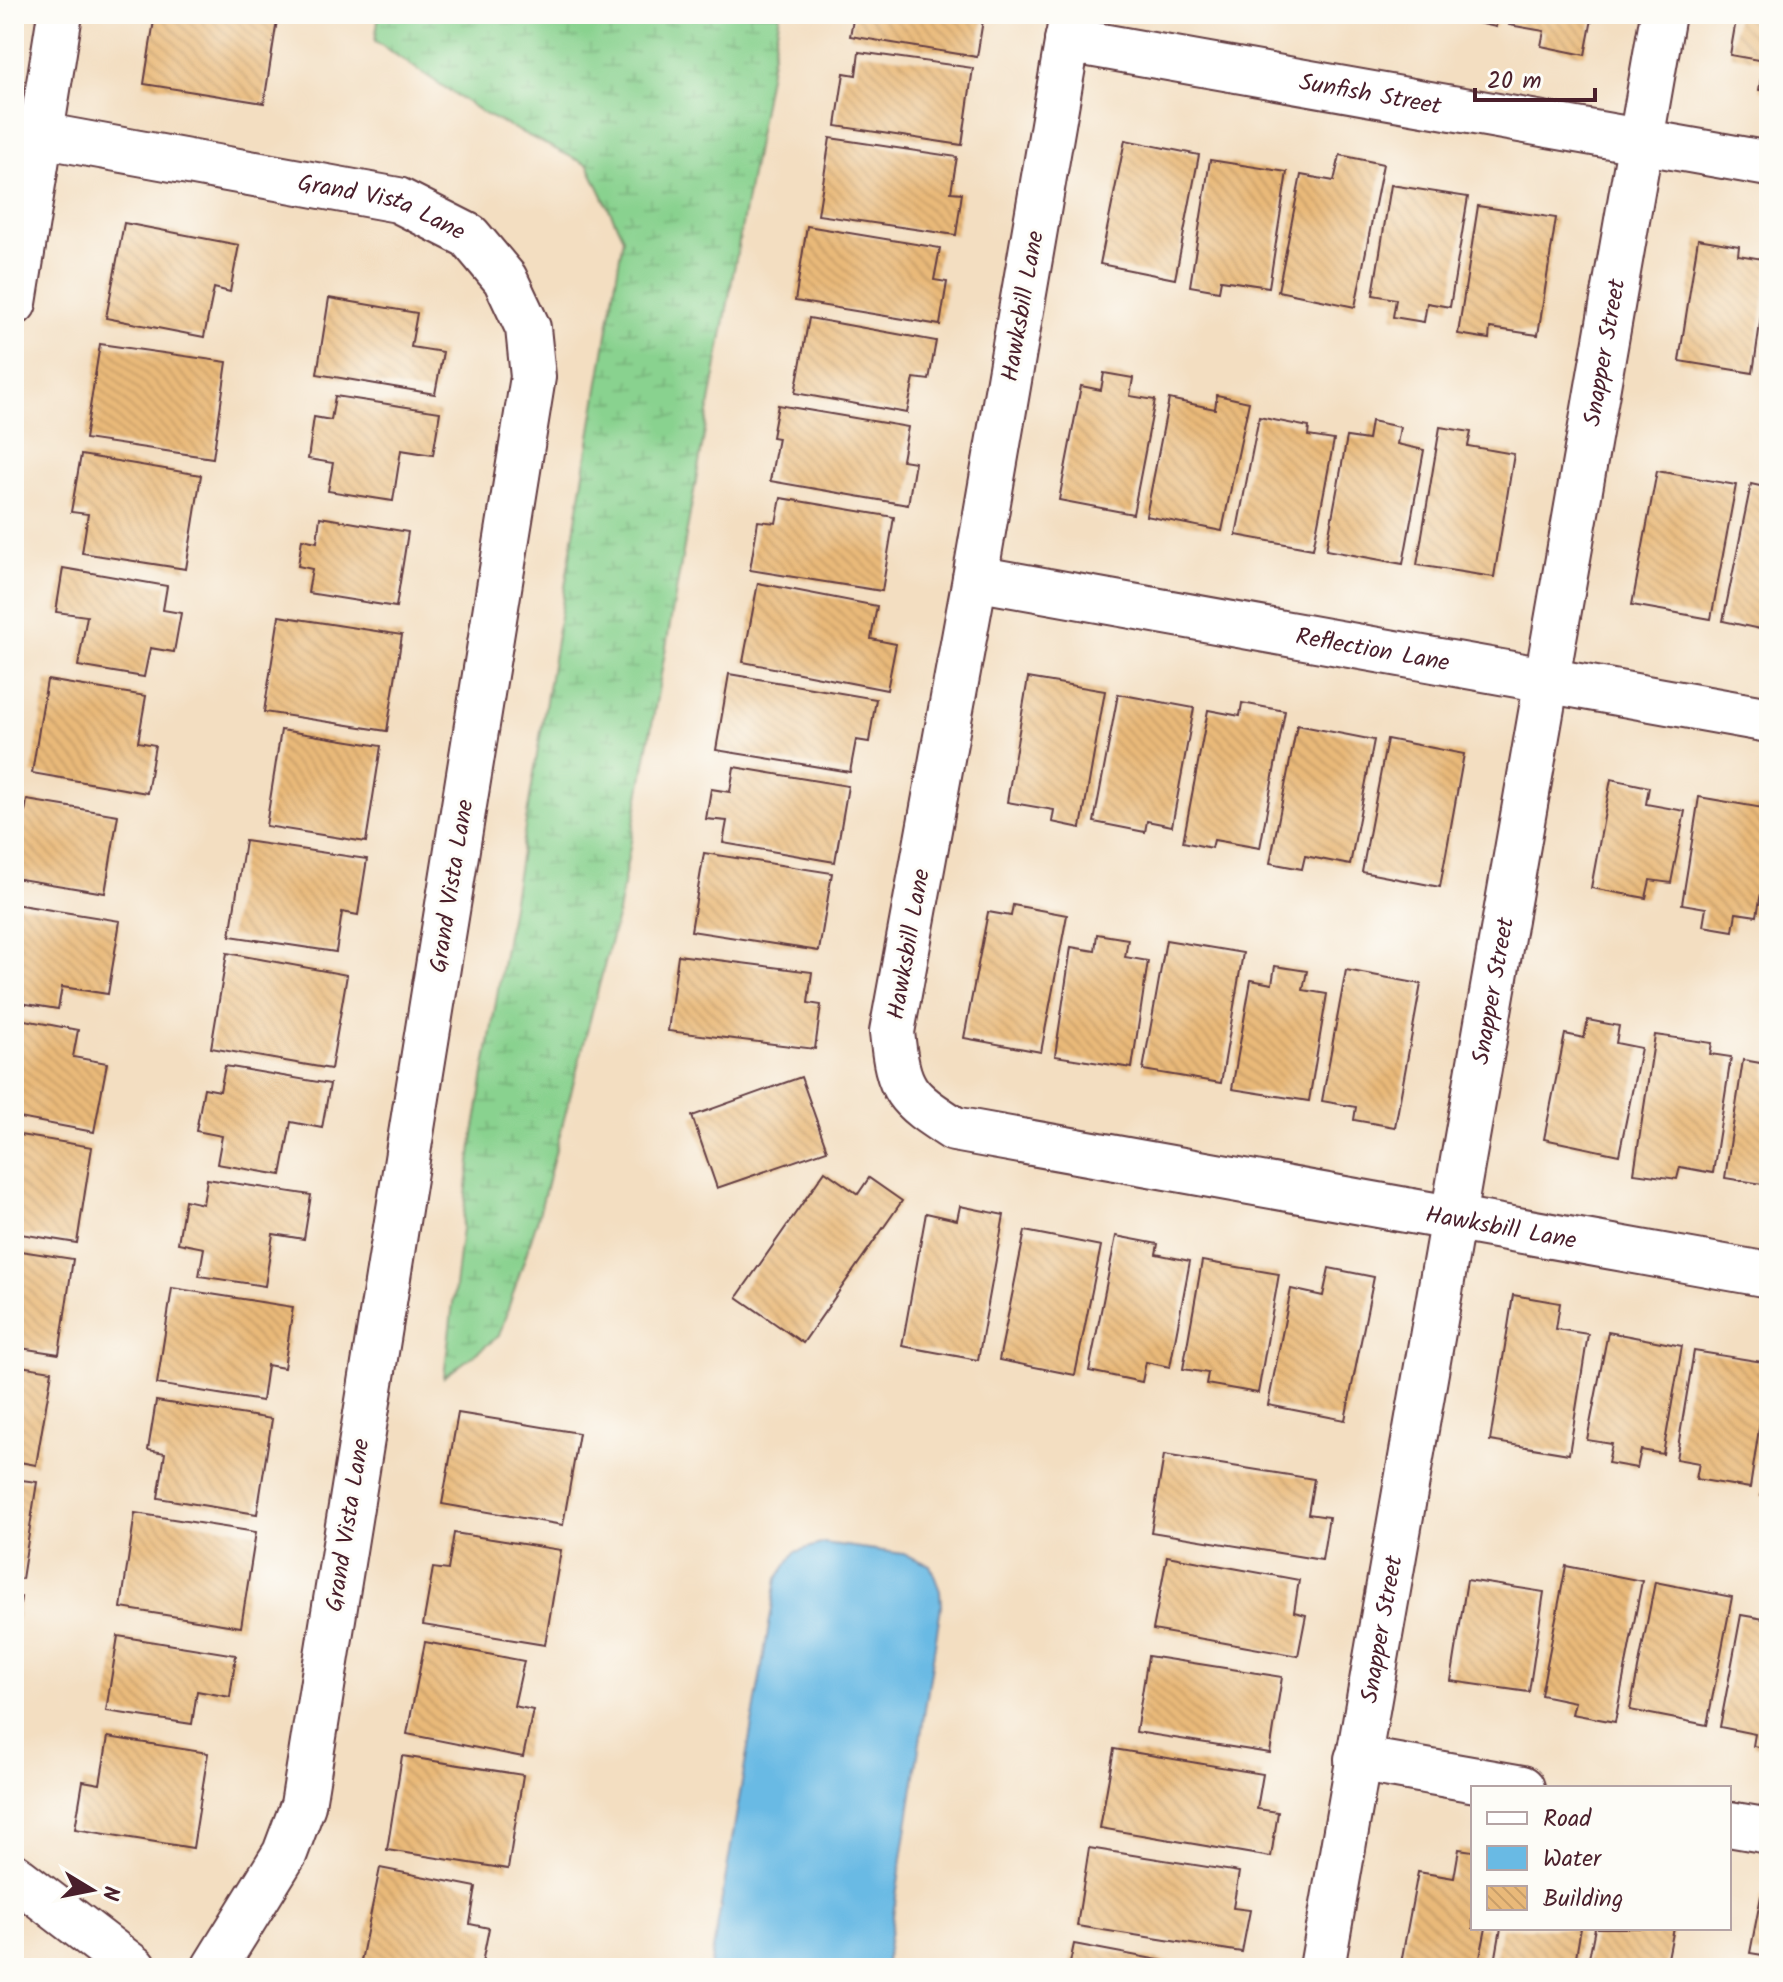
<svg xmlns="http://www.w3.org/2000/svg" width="1783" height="1982" font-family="Kalam,sans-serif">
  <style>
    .wetland { fill: url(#wetland-marsh); stroke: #6a785d; stroke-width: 2 }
    .water { fill: #69bae4; stroke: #5a6c88; stroke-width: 2 }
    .building { fill: url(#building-back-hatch) }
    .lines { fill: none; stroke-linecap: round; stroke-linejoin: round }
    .minor-casing { stroke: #633c42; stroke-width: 48 }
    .minor { stroke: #fff; stroke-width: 44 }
    .labels { text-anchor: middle; stroke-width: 6; stroke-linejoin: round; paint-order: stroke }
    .street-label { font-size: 24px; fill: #4a1f2b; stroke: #fdfcf7 }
  </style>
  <defs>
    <pattern id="wetland-marsh" width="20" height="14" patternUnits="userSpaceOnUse" patternTransform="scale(2)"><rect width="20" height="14" fill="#89d28f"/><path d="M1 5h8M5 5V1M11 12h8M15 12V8" fill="none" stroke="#78b47c"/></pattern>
    <pattern id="building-back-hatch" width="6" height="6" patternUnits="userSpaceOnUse" patternTransform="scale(2)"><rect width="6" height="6" fill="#e9b979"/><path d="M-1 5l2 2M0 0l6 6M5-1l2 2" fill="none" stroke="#c99f69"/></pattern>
  </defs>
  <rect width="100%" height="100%" fill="#fdfcf7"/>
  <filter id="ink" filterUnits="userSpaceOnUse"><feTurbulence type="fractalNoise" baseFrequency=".0125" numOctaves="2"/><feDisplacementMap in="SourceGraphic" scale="16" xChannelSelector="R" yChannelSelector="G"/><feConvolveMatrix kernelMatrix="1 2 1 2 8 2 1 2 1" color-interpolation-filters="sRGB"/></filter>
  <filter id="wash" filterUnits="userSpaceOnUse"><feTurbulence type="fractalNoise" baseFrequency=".006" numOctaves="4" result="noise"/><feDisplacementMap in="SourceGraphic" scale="32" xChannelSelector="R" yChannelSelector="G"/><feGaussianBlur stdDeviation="1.8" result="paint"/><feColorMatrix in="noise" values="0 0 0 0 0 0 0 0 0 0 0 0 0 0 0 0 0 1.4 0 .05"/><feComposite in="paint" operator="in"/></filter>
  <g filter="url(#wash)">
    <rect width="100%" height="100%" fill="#f3dec1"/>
    <path class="wetland" d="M379,14H780L618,913L538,1218L499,1336L444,1377L472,1146L623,238L588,165L486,115L375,41Z"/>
    <path class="water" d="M824,1543L904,1554L930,1565L940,1591L941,1606L885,1968H710L777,1579L795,1552Z"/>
    <g id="blocks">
      <g class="building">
        <path d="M155,14H278L264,103L144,84Z"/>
        <path d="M854,14H984L977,57L850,36Z"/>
        <path d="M1438,14H1498L1496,27Z"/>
        <path d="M1511,14H1593L1585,55L1541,46L1544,31L1509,25Z"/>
        <path d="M1737,14H1769V92L1759,90L1764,61L1730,55Z"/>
        <path d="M859,52L973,68L962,145L836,126L844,73L856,75Z"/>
        <path d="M830,138L957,157L951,192L962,193L956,235L818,215Z"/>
        <path d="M1125,140L1199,155L1175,279L1100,264Z"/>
        <path d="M1340,155L1383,164L1355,307L1278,291L1301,175L1334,181Z"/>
        <path d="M1210,160L1287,172L1269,287L1221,280L1219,291L1190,286Z"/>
        <path d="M1391,185L1468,197L1450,307L1427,303L1424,322L1393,317L1396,299L1373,295Z"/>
        <path d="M1478,206L1556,218L1538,335L1490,328L1489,339L1458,334Z"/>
        <path d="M124,223L239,245L230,292L214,288L204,337L106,318Z"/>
        <path d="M807,226L940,248L934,280L947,282L940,325L795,301Z"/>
        <path d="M1698,239L1739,246L1738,255L1769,260L1753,373L1679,361Z"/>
        <path d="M329,298L417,313L411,347L443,352L435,394L317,374Z"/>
        <path d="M809,318L936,341L929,380L914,378L907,413L795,393Z"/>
        <path d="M100,344L227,362L213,458L85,439Z"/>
        <path d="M1104,373L1133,378L1130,396L1155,400L1133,514L1059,500L1081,386L1101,390Z"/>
        <path d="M1217,395L1249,402L1222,531L1146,516L1169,399L1215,409Z"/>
        <path d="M335,396L440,412L433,455L401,450L393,501L328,491L333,463L308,459L314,417L331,420Z"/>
        <path d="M778,405L908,427L902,460L915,462L908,505L770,481L778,438L772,437Z"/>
        <path d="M1259,417L1309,427L1308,436L1334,440L1313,549L1236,535Z"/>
        <path d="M1371,421L1400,427L1397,444L1424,450L1403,564L1326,550L1347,437L1368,440Z"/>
        <path d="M1440,427L1471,432L1468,446L1514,454L1494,577L1417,565Z"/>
        <path d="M81,455L201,475L186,569L82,553L88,514L71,512Z"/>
        <path d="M1657,471L1736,485L1711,619L1632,605Z"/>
        <path d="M1751,484L1769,488V631L1723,621Z"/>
        <path d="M781,498L894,517L882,591L750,570L758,521L776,523Z"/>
        <path d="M320,517L408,532L396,607L308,593L312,569L298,566L302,539L317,542Z"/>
        <path d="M63,568L167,586L163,610L181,613L174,652L150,648L144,677L78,666L87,616L56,612Z"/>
        <path d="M758,583L877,606L871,639L896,644L887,690L743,662Z"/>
        <path d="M279,616L402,635L387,731L264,712Z"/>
        <path d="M729,674L876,699L869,742L856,740L850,772L716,750Z"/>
        <path d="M1028,678L1105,691L1081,828L1052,822L1054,810L1007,802Z"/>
        <path d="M47,680L146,696L138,742L155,745L147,793L32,773Z"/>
        <path d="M1118,694L1194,708L1172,826L1147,821L1145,832L1094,822Z"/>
        <path d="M1242,703L1285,711L1260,848L1214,840L1212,848L1183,842L1208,710L1240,716Z"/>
        <path d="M1297,725L1374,740L1350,865L1305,856L1302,869L1270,863Z"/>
        <path d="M281,730L381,746L366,842L266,826Z"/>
        <path d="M1387,739L1464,754L1440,887L1362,872Z"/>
        <path d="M734,767L848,786L835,862L723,843L727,821L706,819L711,789L730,792Z"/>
        <path d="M1611,779L1649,787L1646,804L1685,811L1671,883L1650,880L1646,898L1591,888Z"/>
        <path d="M1699,797L1769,809V846L1757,916L1736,913L1733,931L1703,926L1706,908L1682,904Z"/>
        <path d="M27,800L118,815L105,893L14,878Z"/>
        <path d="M245,841L367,859L358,915L342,912L336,952L230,936Z"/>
        <path d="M704,853L832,873L819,951L691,931Z"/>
        <path d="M14,904L120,921L108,994L62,987L58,1009L14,1002Z"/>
        <path d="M1013,905L1067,915L1041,1052L964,1038L988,912L1011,916Z"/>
        <path d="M1097,934L1128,939L1125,957L1148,961L1132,1068L1055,1056L1071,947L1095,951Z"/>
        <path d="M1166,940L1243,953L1221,1083L1143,1070Z"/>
        <path d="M227,953L347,975L331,1069L211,1048Z"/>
        <path d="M678,955L812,972L808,1003L821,1005L815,1049L668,1031Z"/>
        <path d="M1275,966L1307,971L1303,990L1327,994L1309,1101L1232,1089L1251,980L1272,984Z"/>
        <path d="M1346,970L1421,984L1395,1127L1354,1120L1356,1107L1322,1101Z"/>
        <path d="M14,1018L78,1030L73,1057L107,1063L94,1132L14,1117Z"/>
        <path d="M1588,1020L1619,1026L1616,1043L1641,1048L1619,1155L1544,1139L1565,1034L1584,1038Z"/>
        <path d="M1655,1035L1712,1043L1710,1054L1731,1057L1713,1173L1680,1167L1677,1179L1634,1173Z"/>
        <path d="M1767,1058L1769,1185L1725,1178L1743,1060L1766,1064Z"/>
        <path d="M225,1066L330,1084L322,1128L291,1122L281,1175L217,1164L222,1136L196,1131L204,1088L220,1091Z"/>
        <path d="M801,1077L827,1150L717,1188L692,1116Z"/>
        <path d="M14,1134L92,1147L77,1243L14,1233Z"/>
        <path d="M825,1171L858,1194L869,1178L902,1201L803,1343L737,1297Z"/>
        <path d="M207,1179L311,1195L304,1239L273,1234L265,1286L199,1276L204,1248L178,1243L185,1200L203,1204Z"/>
        <path d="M960,1206L1004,1215L978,1360L902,1346L926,1213L957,1220Z"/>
        <path d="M1025,1231L1101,1246L1075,1375L999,1360Z"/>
        <path d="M1116,1236L1158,1244L1156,1254L1190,1261L1170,1367L1146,1362L1142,1382L1089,1371Z"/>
        <path d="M14,1250L73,1259L59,1354L14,1347Z"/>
        <path d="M1202,1261L1279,1274L1258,1393L1206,1384L1208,1373L1183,1369Z"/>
        <path d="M1329,1268L1374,1277L1345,1420L1268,1405L1291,1289L1323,1296Z"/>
        <path d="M172,1288L293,1307L284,1368L267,1365L262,1401L157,1384Z"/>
        <path d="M1513,1295L1560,1303L1556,1329L1588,1334L1569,1454L1490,1441Z"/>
        <path d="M1608,1332L1682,1346L1663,1454L1641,1450L1637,1468L1608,1463L1612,1444L1587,1440Z"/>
        <path d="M1694,1351L1769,1363L1750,1488L1696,1479L1699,1463L1676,1459Z"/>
        <path d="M14,1365L52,1371L36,1465L14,1461Z"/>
        <path d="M156,1401L272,1419L257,1514L158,1498L165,1453L148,1450Z"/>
        <path d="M458,1413L579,1433L563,1525L442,1504Z"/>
        <path d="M1164,1455L1314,1479L1308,1514L1329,1517L1322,1560L1151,1532Z"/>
        <path d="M1768,1461H1769V1498L1761,1496Z"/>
        <path d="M14,1479L37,1482L22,1579L14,1578Z"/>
        <path d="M135,1513L256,1532L241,1627L121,1608Z"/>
        <path d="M454,1533L561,1550L545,1645L423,1625L433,1568L448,1570Z"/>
        <path d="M1167,1556L1299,1580L1294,1612L1306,1615L1298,1656L1153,1630Z"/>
        <path d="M1566,1566L1642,1581L1615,1722L1572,1714L1575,1702L1541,1695Z"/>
        <path d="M1467,1580L1544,1592L1529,1692L1451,1681Z"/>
        <path d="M1655,1582L1732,1597L1707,1725L1630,1710Z"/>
        <path d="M14,1596L21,1597L16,1630H14Z"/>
        <path d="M1767,1599H1769V1749L1753,1746L1755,1734L1720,1727L1741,1615L1764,1619Z"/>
        <path d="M118,1636L236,1655L230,1697L197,1691L192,1724L106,1711Z"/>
        <path d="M425,1642L524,1661L514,1706L533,1710L523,1757L407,1734Z"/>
        <path d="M1148,1656L1282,1677L1270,1753L1136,1732Z"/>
        <path d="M108,1737L208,1753L193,1848L75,1829L83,1781L100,1784Z"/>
        <path d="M1114,1749L1263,1774L1257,1809L1278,1812L1271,1857L1100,1828Z"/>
        <path d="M402,1756L523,1775L508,1869L387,1850Z"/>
        <path d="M1089,1848L1239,1872L1233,1908L1250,1910L1242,1952L1077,1926Z"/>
        <path d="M1459,1849L1473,1851V1928H1486L1478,1968H1400L1418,1872L1454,1878Z"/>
        <path d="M380,1868L476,1887L470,1924L489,1928L481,1968H400L361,1961Z"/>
        <path d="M1761,1896L1769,1897V1956L1750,1953Z"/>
        <path d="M1501,1928H1581L1574,1968H1494Z"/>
        <path d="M1595,1928H1674L1666,1968H1587Z"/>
        <path d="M1074,1944L1196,1967V1968H1069Z"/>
      </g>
    </g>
  </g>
  <g filter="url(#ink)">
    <use href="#blocks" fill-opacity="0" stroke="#633c42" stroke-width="2"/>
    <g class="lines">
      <defs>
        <g id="minor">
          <path id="s1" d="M1072,14L975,578L892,1032C898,1092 905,1097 954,1129L1769,1275"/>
          <path id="s2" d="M1067,40L1769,164"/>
          <path id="s3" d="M40,135L398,200L469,236L505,279L528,328L533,377L303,1805L285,1853L214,1968"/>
          <path d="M14,303L60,14"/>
          <path id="s4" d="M975,578L1769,720"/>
          <path d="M1357,1759L1522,1788"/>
          <path d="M1729,1824L1769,1831"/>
          <path d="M14,1876L134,1968"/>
          <path id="s5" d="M1322,1968L1663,14"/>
        </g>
      </defs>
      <use href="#minor" class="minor-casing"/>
      <use href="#minor" class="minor"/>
    </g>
  </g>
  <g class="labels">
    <g class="street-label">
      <text dy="8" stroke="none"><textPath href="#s2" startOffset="308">Sunfish Street</textPath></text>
      <text dy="8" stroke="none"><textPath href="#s3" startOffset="350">Grand Vista Lane</textPath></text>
      <text transform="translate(1022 306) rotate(-80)" y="8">Hawksbill Lane</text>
      <text dy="8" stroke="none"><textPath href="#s5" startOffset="1640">Snapper Street</textPath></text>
      <text dy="8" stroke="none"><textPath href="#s4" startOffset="404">Reflection Lane</textPath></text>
      <text transform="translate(451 886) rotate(-81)" y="8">Grand Vista Lane</text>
      <text transform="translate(908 944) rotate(-80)" y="8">Hawksbill Lane</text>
      <text dy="8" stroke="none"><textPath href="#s5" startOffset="992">Snapper Street</textPath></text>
      <text dy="8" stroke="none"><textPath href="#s1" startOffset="1712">Hawksbill Lane</textPath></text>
      <text transform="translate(347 1525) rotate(-81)" y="8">Grand Vista Lane</text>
      <text dy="8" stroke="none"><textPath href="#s5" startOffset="344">Snapper Street</textPath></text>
    </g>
  </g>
  <rect width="1783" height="1982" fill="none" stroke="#fdfcf7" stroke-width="48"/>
  <rect x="1471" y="1786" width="260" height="144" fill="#fdfcf7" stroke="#b5a4a5" stroke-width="2"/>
  <rect x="1487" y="1812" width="40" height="12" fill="#ffffff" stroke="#b5a4a5" stroke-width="2"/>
  <text x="1543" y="1826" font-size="24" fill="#4a1f2b">Road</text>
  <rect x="1487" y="1846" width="40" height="24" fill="#69bae4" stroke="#b5a4a5" stroke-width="2"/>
  <text x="1543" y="1866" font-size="24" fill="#4a1f2b">Water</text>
  <rect x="1487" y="1886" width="40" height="24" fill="url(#building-back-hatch)" stroke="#b5a4a5" stroke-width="2"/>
  <text x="1543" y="1906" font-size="24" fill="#4a1f2b">Building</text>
  <g transform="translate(92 1890) rotate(100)" stroke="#fdfcf7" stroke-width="6" paint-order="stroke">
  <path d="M0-6L14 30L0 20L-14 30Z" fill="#4a1f2b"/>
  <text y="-12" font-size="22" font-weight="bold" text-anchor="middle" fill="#4a1f2b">N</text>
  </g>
  <path d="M1475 88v12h120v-12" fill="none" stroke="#4a1f2b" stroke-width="4"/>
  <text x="1487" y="88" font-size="24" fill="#4a1f2b" stroke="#fdfcf7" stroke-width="6" paint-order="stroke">20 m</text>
</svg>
